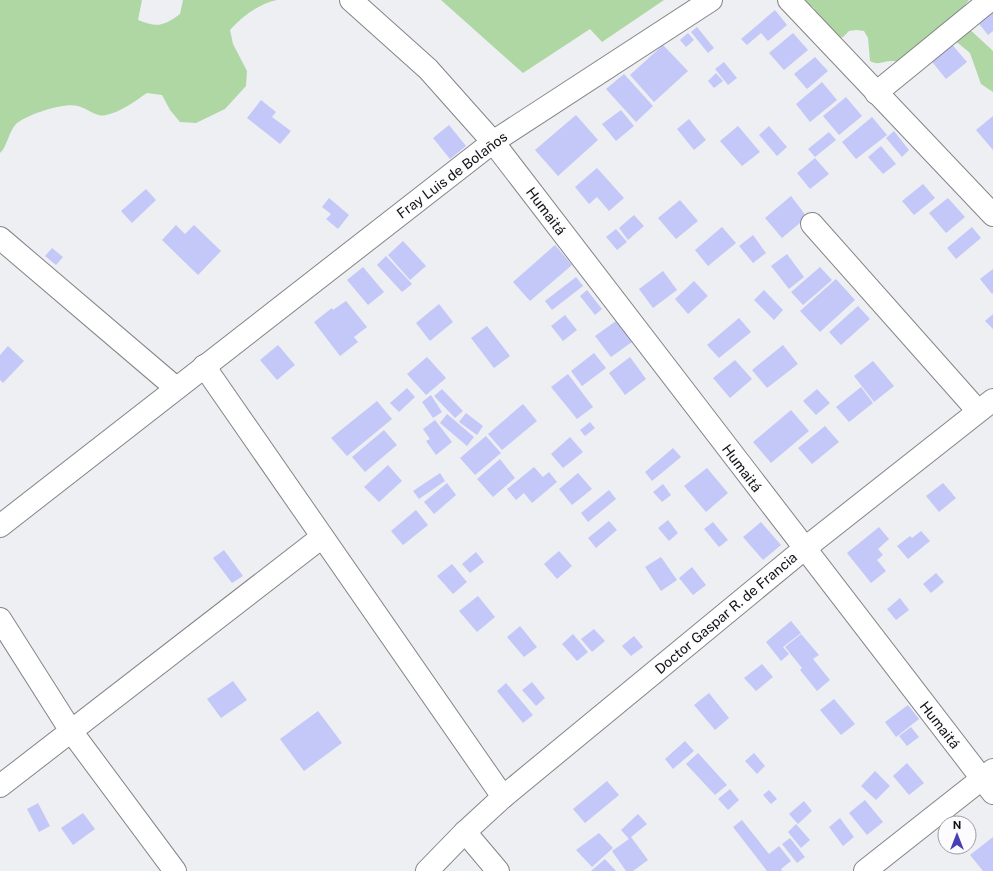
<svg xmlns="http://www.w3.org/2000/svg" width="993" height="871" font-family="'Public Sans',sans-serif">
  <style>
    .green { fill: #aed7a3 }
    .building { fill: #c3c8f8 }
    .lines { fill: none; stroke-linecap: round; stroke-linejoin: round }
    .minor-casing { stroke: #848588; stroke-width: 24 }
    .minor { stroke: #fff; stroke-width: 22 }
    .labels { text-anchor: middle; stroke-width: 3; stroke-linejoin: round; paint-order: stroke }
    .street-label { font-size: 14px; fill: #111112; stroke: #fcfcff }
  </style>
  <rect width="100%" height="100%" fill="#eeeff3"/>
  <g class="green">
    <path d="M0,0H142L138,20C157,28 164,26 180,14L183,0H277C258,4 242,17 230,30L233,44L247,71L246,86L225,109L196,123L180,122L170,110L162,95L147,93C135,101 121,112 106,115C97,118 87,108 78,106C64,102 26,115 16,124C8,133 7,147 0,153Z"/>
    <path d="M441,0H664L602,42L590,29L523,73Z"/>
    <path d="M802,0H969L961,10L924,39L906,63C901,63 897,61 892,61C883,61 879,66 870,61L868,38L864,31L856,30L849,31L843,37L835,38L822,31L814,8Z"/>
    <path d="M965,25L993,51V92L981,84L970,53L953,39Z"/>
  </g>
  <g class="building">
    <path d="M993,6V31L988,35L976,20Z"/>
    <path d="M775,10L787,25L768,41L761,33L747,45L741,39Z"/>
    <path d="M697,27L714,48L708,53L691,32Z"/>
    <path d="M688,33L694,40L686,47L680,40Z"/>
    <path d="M793,33L808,50L784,70L769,53Z"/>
    <path d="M949,41L967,62L946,79L929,58Z"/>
    <path d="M663,45L688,71L654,102L630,75Z"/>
    <path d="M815,57L828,71L807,89L794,74Z"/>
    <path d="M724,62L737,78L728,85L715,69Z"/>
    <path d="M716,73L723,81L714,88L708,81Z"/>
    <path d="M624,74L653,106L636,122L606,89Z"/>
    <path d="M822,82L837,100L810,122L796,104Z"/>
    <path d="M846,97L862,116L839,135L823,116Z"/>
    <path d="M261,100L276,112L272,117L291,131L280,144L247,118Z"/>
    <path d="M621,110L634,126L616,141L602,124Z"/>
    <path d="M576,115L598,140L558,176L535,150Z"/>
    <path d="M993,116V150L976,130Z"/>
    <path d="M872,117L887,135L856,159L842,142Z"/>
    <path d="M689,119L706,140L694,150L677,129Z"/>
    <path d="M449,125L466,146L450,159L433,138Z"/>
    <path d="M738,126L760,152L742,166L720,141Z"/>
    <path d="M769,126L787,147L777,156L759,135Z"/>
    <path d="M894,131L909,150L902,157L886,138Z"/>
    <path d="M829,132L836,140L815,157L808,149Z"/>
    <path d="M881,146L896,164L883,174L868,157Z"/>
    <path d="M815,158L829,174L810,189L797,173Z"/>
    <path d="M597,168L624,198L609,211L597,197L589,204L575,187Z"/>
    <path d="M923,184L935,198L914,215L902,201Z"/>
    <path d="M146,189L156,200L132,223L121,211Z"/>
    <path d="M791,196L807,217L782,238L765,218Z"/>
    <path d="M329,198L349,215L338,229L326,219L331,214L322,207Z"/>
    <path d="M948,198L965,217L946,233L929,213Z"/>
    <path d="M680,200L698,221L676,239L658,218Z"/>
    <path d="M634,215L644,226L628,240L619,228Z"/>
    <path d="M176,225L185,234L194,225L221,251L198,275L162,240Z"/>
    <path d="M722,227L736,243L708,266L695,250Z"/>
    <path d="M972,227L981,238L956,259L947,248Z"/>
    <path d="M616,229L627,242L617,250L606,237Z"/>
    <path d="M753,235L766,253L753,263L739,246Z"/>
    <path d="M403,241L426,266L410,280L388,255Z"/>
    <path d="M555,245L572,265L530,301L513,282Z"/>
    <path d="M52,248L63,257L56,265L45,256Z"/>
    <path d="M787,254L804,277L789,289L771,266Z"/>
    <path d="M386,256L412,284L402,292L377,265Z"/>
    <path d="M363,267L384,292L368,305L347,280Z"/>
    <path d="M820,267L832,280L803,305L791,292Z"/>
    <path d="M993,269V293L992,294L980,279Z"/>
    <path d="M663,271L677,290L653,308L639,289Z"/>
    <path d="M576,277L583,286L552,310L545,301Z"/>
    <path d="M836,279L855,300L820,332L800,311Z"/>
    <path d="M694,281L708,296L688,314L675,299Z"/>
    <path d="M587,290L602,309L595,315L580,296Z"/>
    <path d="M764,290L783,310L774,320L754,300Z"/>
    <path d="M346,301L367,327L354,337L358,342L340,356L314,322L332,308L333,310Z"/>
    <path d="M439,304L453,322L430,341L416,323Z"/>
    <path d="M858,306L870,319L841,345L829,332Z"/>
    <path d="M993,314V329L985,321Z"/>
    <path d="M565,315L577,330L563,341L551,326Z"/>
    <path d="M739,318L751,332L719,358L707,345Z"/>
    <path d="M616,321L632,342L611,357L595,336Z"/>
    <path d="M487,326L510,356L494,368L471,338Z"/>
    <path d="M278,345L295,365L277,380L260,360Z"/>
    <path d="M783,345L798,364L767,388L752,370Z"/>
    <path d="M8,346L24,361L3,383L0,380V355Z"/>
    <path d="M594,353L606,368L582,386L571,371Z"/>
    <path d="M427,357L446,378L426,395L407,374Z"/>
    <path d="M630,357L646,379L625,395L609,373Z"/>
    <path d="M735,360L752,379L730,398L713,378Z"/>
    <path d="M873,361L894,386L874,402L854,376Z"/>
    <path d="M568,374L593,407L577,419L551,387Z"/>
    <path d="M861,387L873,403L849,422L836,407Z"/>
    <path d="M407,388L415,397L399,412L390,403Z"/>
    <path d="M442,389L463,411L455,418L434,396Z"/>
    <path d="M817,389L830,403L816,415L803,401Z"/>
    <path d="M431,395L442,412L433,418L422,402Z"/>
    <path d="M377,401L392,419L347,456L331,438Z"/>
    <path d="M523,404L537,421L502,450L488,434Z"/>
    <path d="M791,410L809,431L771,463L753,442Z"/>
    <path d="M466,413L483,426L477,435L459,422Z"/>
    <path d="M447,414L474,437L467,446L440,423Z"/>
    <path d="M435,420L452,442L436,455L426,441L430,439L423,429Z"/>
    <path d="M590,422L595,428L585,436L580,430Z"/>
    <path d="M825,426L839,442L812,464L798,448Z"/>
    <path d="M384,430L397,445L365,472L352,457Z"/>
    <path d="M486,436L501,453L475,475L460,458Z"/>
    <path d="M570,437L583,452L563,468L551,454Z"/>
    <path d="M673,448L681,457L652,481L645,472Z"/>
    <path d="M500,459L515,478L493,497L477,479Z"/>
    <path d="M388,465L402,481L379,502L364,487Z"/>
    <path d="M534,467L543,477L549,472L557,482L532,503L524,493L516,500L507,489Z"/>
    <path d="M707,468L728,493L706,512L684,486Z"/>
    <path d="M440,473L445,481L419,499L413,491Z"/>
    <path d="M578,473L592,489L572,505L559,489Z"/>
    <path d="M447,483L456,495L434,514L424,502Z"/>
    <path d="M943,483L956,498L939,512L926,496Z"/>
    <path d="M663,484L671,495L662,502L653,492Z"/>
    <path d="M609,490L616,499L588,522L581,513Z"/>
    <path d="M416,510L428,525L403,545L391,531Z"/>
    <path d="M668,520L678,533L669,541L658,528Z"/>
    <path d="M609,521L617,530L596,548L588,538Z"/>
    <path d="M713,522L728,540L719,547L704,529Z"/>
    <path d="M761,522L781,545L763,560L743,537Z"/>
    <path d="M879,527L889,539L878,549L883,555L877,560L886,571L871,583L847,553Z"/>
    <path d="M921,531L930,541L908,559L897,546L910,536L912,538Z"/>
    <path d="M224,550L243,576L232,583L213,558Z"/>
    <path d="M559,551L572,566L557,579L544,564Z"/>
    <path d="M476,552L484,562L470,573L462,564Z"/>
    <path d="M661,557L677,580L661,591L645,567Z"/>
    <path d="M452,564L467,582L453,594L437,576Z"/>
    <path d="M692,567L706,585L693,595L679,578Z"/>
    <path d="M936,573L944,582L931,593L923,584Z"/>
    <path d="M478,596L495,617L477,632L459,611Z"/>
    <path d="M900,598L909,610L896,620L887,609Z"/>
    <path d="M791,621L801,633L783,647L789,654L781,661L766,642Z"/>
    <path d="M520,626L537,647L524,657L507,637Z"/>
    <path d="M594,629L605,641L592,652L581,639Z"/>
    <path d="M573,634L588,652L577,661L562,644Z"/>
    <path d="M801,634L819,655L813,659L830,680L817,691L800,670L802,668L785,647Z"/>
    <path d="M634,636L643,647L631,656L622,646Z"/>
    <path d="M762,664L773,677L756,691L744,678Z"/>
    <path d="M233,681L247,700L221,718L207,699Z"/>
    <path d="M532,682L545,698L536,706L522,690Z"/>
    <path d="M506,683L533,715L523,723L497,691Z"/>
    <path d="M709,693L729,718L715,730L694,705Z"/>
    <path d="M834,699L855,724L841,735L820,710Z"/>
    <path d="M908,705L919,719L896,737L885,722Z"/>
    <path d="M318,711L342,743L304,771L280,739Z"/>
    <path d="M911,727L919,737L907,746L899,736Z"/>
    <path d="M685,741L694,751L673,769L665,759Z"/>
    <path d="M698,753L727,785L715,795L686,764Z"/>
    <path d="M754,753L765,766L757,774L745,761Z"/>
    <path d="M907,763L924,783L909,795L893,776Z"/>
    <path d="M875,771L890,786L876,800L861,786Z"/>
    <path d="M607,781L619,795L585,823L573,809Z"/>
    <path d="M730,789L739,800L728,810L718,799Z"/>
    <path d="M769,790L777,799L771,804L763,795Z"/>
    <path d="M865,800L883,822L867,835L849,813Z"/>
    <path d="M804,801L812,811L798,824L789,814Z"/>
    <path d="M38,803L50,826L39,832L27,809Z"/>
    <path d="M83,813L95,829L73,845L61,828Z"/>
    <path d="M638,814L647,824L631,837L648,860L633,871H626L612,851L629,839L621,830Z"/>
    <path d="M840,818L854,837L843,846L829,827Z"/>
    <path d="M742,820L769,854L779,846L791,861L781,869L782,871H767L733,827Z"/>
    <path d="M796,824L810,840L801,848L788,832Z"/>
    <path d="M599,833L613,848L592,867L576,850Z"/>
    <path d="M993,837V871H983L970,855Z"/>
    <path d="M790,838L805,857L797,863L782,844Z"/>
    <path d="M605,859L616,871H591Z"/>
  </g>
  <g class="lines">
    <defs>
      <g id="minor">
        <path d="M351,0L428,69L493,142L993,793"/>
        <path d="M789,0L993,215"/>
        <path d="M876,93L990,0"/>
        <path d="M812,224L978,411"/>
        <path d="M0,238L176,388"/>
        <path d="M204,366L503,797"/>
        <path d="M0,526L493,142L711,0"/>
        <path d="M0,619L71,731L175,871"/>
        <path d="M0,786L322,537"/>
        <path d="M465,832L498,871"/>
        <path d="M427,871L465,832L503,797L804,549L993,400"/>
        <path d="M865,871L993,770"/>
      </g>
    </defs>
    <use href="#minor" class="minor-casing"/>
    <use href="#minor" class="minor"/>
  </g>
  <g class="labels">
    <g class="street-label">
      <text transform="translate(452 175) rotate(-37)" y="5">Fray Luis de Bolaños</text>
      <text transform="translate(546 211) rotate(53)" y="5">Humaitá</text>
      <text transform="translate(742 468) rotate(53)" y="5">Humaitá</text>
      <text transform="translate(726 613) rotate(-40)" y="5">Doctor Gaspar R. de Francia</text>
      <text transform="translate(940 725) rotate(52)" y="5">Humaitá</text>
    </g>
  </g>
  <g transform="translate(957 835)"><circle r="19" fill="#fcfcff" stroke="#9e9ea0"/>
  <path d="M0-3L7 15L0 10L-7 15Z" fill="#473fb5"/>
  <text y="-6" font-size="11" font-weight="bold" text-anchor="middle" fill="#111112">N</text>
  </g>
</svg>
